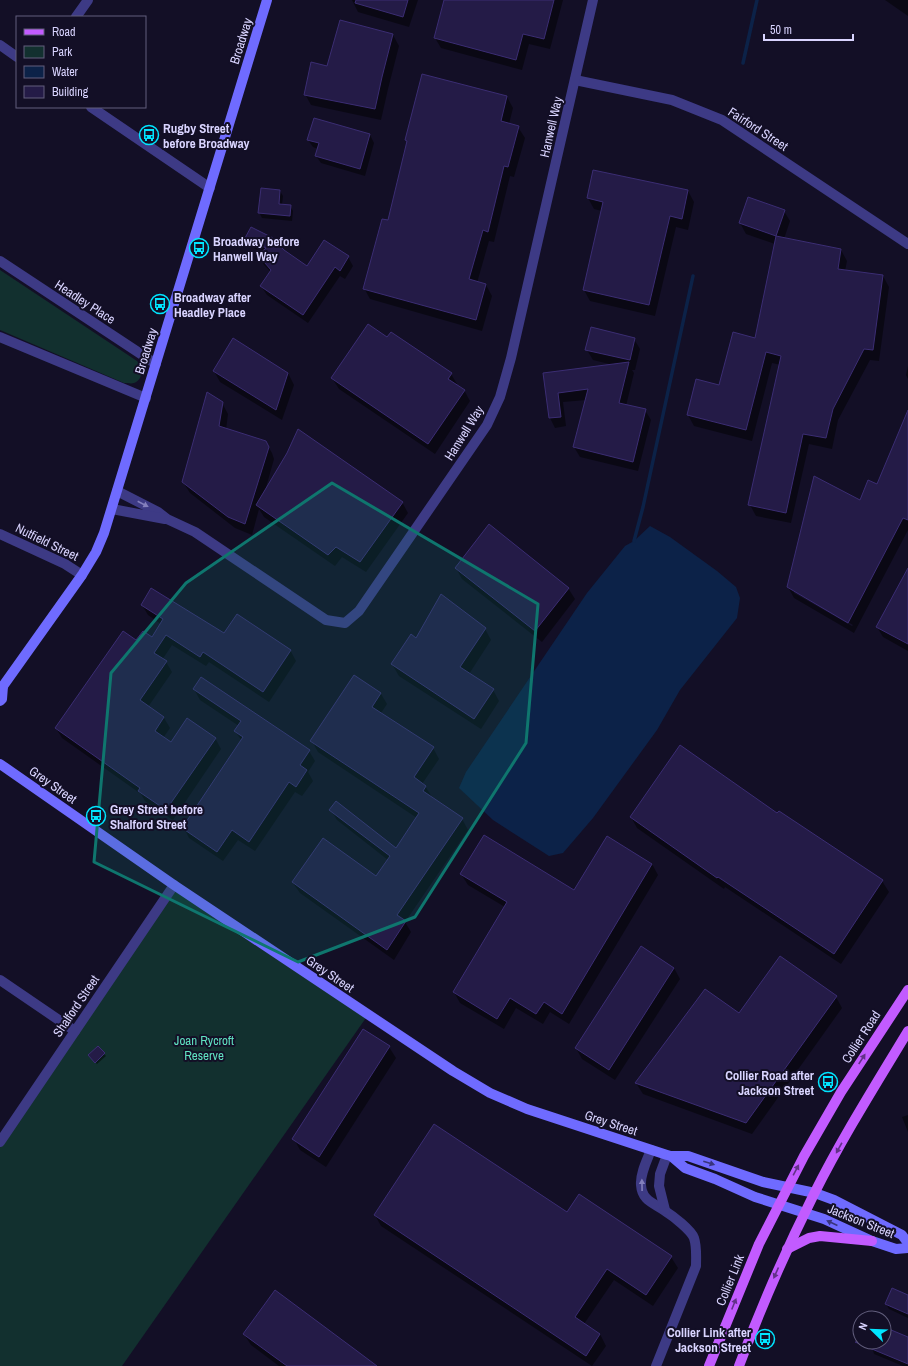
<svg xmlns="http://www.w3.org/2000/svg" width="908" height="1366" font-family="'Archivo Narrow',sans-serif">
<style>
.green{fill:#12302f}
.water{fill:#0c2248}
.shadow{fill:#0007;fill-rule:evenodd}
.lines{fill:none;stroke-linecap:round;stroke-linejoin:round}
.stream{stroke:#0c2248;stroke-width:3.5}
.building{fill:#241b47;stroke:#3b2d73}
.street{stroke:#3d3a85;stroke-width:10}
.secondary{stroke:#6f6bff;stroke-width:10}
.primary{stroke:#c25bff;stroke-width:10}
.oneway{fill:#837fbc}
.oneway2{fill:#623188}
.oneway3{fill:#38347d}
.marked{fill:#0f766e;fill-opacity:0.2;stroke:#0f766e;stroke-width:3;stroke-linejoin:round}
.labels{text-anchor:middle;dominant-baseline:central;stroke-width:4;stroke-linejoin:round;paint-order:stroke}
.street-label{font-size:13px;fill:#d9d4ff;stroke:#130f26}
.poi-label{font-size:13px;font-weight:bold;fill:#d9d4ff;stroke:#130f26;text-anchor:start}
.park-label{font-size:13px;fill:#5fe0c0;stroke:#130f26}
</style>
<rect width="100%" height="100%" fill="#130f26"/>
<g class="green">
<path d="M 0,270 L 137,361 C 143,367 144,379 134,383 C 131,384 128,383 124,383 L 0,330 Z"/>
<path d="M 174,885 L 368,1015 L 122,1366 L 0,1366 L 0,1142 Z"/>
</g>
<path class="water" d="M 650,526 L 670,537 L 717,571 L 736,587 L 740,598 L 737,618 L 680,690 L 657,730 L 593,818 L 563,853 L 549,856 L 493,820 L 459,788 L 466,772 L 587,593 L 625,546 L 634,541 Z"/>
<g class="shadow">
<path d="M 352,0 L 418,0 L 409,27 L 358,12 Z"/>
<path d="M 445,0 L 563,0 L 550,49 L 529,44 L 522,70 L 441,48 L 435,38 Z"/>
<path d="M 885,0 L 908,0 L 908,16 Z"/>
<path d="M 340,21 L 393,35 L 399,46 L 388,89 L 381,120 L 311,105 L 305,94 L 328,67 Z"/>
<path d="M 507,97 L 513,108 L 509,124 L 518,127 L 525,138 L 514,177 L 510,176 L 494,242 L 489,241 L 477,283 L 486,285 L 492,296 L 482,331 L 370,299 L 364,288 L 388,222 L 407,142 L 406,140 Z"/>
<path d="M 370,135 L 374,143 L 365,176 L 321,163 L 316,156 L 318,149 L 313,147 L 308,140 Z"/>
<path d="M 280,191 L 283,196 L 282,205 L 290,206 L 293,211 L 292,221 L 262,218 L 259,212 Z"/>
<path d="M 688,191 L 694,202 L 688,230 L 676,227 L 655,316 L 590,301 L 584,290 L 602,211 L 594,209 L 588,198 Z"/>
<path d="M 784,211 L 790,221 L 784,239 L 841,250 L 847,261 L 845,271 L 883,276 L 889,287 L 879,361 L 870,360 L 838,420 L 832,449 L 809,444 L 791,523 L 756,516 L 750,505 L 781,365 L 772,363 L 752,441 L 694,426 L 688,415 L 720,386 L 756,339 L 775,244 L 746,234 L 740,223 Z"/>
<path d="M 246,238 L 284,251 L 308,267 L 348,257 L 353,266 L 345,279 L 340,276 L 308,323 L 267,295 L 261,286 L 271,272 L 264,265 L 259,256 L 263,253 L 252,247 Z"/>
<path d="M 387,339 L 451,374 L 457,384 L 456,385 L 464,390 L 470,401 L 435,454 L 339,389 L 332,378 Z"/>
<path d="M 634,339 L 640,349 L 635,370 L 632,370 L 634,373 L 626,406 L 645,410 L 651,420 L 638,471 L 580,457 L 574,447 L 586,400 L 563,402 L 566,426 L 555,428 L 550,418 L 544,374 L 613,365 L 593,360 L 587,350 Z"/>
<path d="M 908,366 L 908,379 L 906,375 Z"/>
<path d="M 214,371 L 288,373 L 294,385 L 282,420 L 220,382 Z"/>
<path d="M 222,403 L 228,414 L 226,430 L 265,441 L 272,453 L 274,459 L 265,491 L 402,502 L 408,513 L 366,572 L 342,557 L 335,566 L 264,517 L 259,509 L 252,535 L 235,528 L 190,493 L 183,482 Z"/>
<path d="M 908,413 L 908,530 L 854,633 L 794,598 L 788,587 L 860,501 L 877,485 ZM 794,591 L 853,625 L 852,626 L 794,593 Z"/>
<path d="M 456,568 L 568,588 L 575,599 L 542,642 L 462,579 Z"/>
<path d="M 908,571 L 908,651 L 883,637 L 877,627 Z"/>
<path d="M 142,605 L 224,634 L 290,650 L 296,661 L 269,702 L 209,662 L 206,666 L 172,645 L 162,660 L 166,662 L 172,672 L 148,707 L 164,718 L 170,728 L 163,738 L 171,743 L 215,738 L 221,749 L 173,820 L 145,801 L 141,794 L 62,738 L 56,728 L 136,641 L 152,638 L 161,624 L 148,615 Z"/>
<path d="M 485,629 L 491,640 L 469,674 L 493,690 L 499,701 L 481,729 L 399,676 L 392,664 L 416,639 Z"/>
<path d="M 355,677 L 381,694 L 387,704 L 381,713 L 433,748 L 439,759 L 422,784 L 425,786 L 432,797 L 462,819 L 468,830 L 405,922 L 411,932 L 394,960 L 300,893 L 293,883 L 377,877 L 388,860 L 337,820 L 331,810 L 396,849 L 417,818 L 318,752 L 312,741 Z"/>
<path d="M 194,689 L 309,751 L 315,761 L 308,772 L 313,781 L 302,796 L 295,792 L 255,851 L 238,840 L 223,861 L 189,838 L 184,828 L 242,741 L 235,731 L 239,726 L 200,700 Z"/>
<path d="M 779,812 L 882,881 L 889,892 L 841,964 L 725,887 L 724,889 L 637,828 L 631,817 L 778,815 Z"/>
<path d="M 652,864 L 658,875 L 569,1024 L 550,1012 L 543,1024 L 516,1008 L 504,1029 L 460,1003 L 454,992 L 505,907 L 468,885 L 461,874 L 575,891 Z"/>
<path d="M 674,968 L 680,979 L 615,1080 L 582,1059 L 576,1048 Z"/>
<path d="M 836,997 L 842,1008 L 752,1134 L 643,1094 L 636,1083 L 739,1015 Z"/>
<path d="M 363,1030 L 389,1047 L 396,1058 L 326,1167 L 300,1150 L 294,1139 Z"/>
<path d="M 104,1054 L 106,1056 L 97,1064 L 91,1058 Z"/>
<path d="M 908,1115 L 908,1132 L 902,1117 Z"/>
<path d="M 567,1214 L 671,1257 L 678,1268 L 653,1306 L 614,1280 L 584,1324 L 600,1334 L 606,1346 L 592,1366 L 381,1226 L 375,1215 Z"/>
<path d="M 908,1296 L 908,1318 L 889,1309 L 886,1304 Z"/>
<path d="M 860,1322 L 860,1342 L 884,1342 L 884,1328 L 908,1338 L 908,1366 L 903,1366 L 874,1354 L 872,1347 L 857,1341 L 854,1336 Z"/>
<path d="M 244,1334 L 375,1366 L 279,1366 L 251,1345 Z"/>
</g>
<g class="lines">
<g class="stream">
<path d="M 743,63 L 757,0"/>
<path d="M 634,541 L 643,507 L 693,276"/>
</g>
</g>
<g class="building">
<path d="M 356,0 L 408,0 L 403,17 L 355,3 Z"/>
<path d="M 444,0 L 554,0 L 544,39 L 523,34 L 516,60 L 434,38 Z"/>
<path d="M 340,20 L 393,34 L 382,77 L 375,109 L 304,95 L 311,62 L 327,66 Z"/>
<path d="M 422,74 L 507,96 L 501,121 L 519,126 L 508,167 L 504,166 L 488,232 L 483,230 L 469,279 L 486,284 L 476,320 L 363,289 L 382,219 L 388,220 L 407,141 L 405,140 Z"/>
<path d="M 314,118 L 370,134 L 360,169 L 315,156 L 319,143 L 307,140 Z"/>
<path d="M 593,170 L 688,190 L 682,219 L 670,216 L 649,305 L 583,290 L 603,202 L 587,198 Z"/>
<path d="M 261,188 L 280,190 L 279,204 L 291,205 L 290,216 L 258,213 Z"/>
<path d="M 748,197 L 785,210 L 776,236 L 739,223 Z"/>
<path d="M 251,227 L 273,238 L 284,250 L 307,266 L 324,240 L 349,256 L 340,271 L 335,267 L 303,315 L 260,286 L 271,270 L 258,255 L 266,248 L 245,238 Z"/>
<path d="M 776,236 L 841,249 L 838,269 L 883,275 L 873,350 L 864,349 L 833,409 L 826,438 L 803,434 L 786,513 L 748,505 L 781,356 L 766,352 L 746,430 L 687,415 L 696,379 L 719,385 L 733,332 L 755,338 Z"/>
<path d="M 368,324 L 387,337 L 391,332 L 452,373 L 448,379 L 465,390 L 428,444 L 331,378 Z"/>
<path d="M 591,327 L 635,338 L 630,360 L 585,350 Z"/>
<path d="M 233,338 L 288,373 L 276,410 L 213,371 Z"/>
<path d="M 629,362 L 619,403 L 646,409 L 633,462 L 573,447 L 588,389 L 558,393 L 561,417 L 549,418 L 543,373 Z"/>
<path d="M 207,392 L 223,402 L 219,426 L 266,441 L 269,447 L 245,524 L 228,517 L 182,482 Z"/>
<path d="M 908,410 L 908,520 L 903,518 L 848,623 L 787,587 L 814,476 L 860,500 L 868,480 L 877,484 Z"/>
<path d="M 298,429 L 403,502 L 360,562 L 336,547 L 328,555 L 256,505 L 287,453 Z"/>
<path d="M 489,524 L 569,588 L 535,631 L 455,568 Z"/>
<path d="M 908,568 L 908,644 L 876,627 Z"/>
<path d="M 151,588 L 224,633 L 237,614 L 291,650 L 263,692 L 203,652 L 200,657 L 166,635 L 154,653 L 167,661 L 140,700 L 164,717 L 155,731 L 171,742 L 187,718 L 216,738 L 166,810 L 138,791 L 140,788 L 55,728 L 123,631 L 136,640 L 143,631 L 152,637 L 163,619 L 141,605 Z"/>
<path d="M 441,594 L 486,628 L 460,667 L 494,689 L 474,719 L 391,664 L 411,634 L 416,638 Z"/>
<path d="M 354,675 L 381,693 L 372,707 L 434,747 L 414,777 L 426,786 L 423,791 L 463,818 L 397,915 L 406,921 L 387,950 L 292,882 L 323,838 L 376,876 L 390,856 L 329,810 L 336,801 L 396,848 L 419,813 L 310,741 Z"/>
<path d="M 201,677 L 310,750 L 300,765 L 307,770 L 296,787 L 289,782 L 249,842 L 232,830 L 217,852 L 182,828 L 243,737 L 234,731 L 241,721 L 193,689 Z"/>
<path d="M 680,745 L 777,813 L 779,811 L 883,880 L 834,954 L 718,877 L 717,878 L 630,817 Z"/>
<path d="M 484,835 L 574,890 L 607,836 L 652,864 L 562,1014 L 544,1002 L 536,1014 L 510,998 L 497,1019 L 453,992 L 507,902 L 460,874 Z"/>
<path d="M 641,946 L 674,968 L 609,1070 L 575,1048 Z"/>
<path d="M 780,956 L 837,996 L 746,1123 L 635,1083 L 705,989 L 739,1013 Z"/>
<path d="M 363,1029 L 390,1046 L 319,1157 L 292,1139 Z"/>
<path d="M 98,1046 L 105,1053 L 95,1063 L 88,1055 Z"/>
<path d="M 434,1124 L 567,1212 L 579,1194 L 672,1256 L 646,1295 L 607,1269 L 575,1317 L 600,1334 L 586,1356 L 374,1215 Z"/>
<path d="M 892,1288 L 908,1295 L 908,1314 L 885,1304 Z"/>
<path d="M 275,1290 L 357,1351 L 377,1366 L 287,1366 L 243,1334 Z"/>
<path d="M 884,1327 L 908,1337 L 908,1364 L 855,1342 L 884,1342 Z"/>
</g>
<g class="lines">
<g class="street">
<path d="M 76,17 L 88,0"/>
<path d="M 0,45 L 17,57"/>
<path d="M 575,80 L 672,100 L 722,120 L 908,244"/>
<path d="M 91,107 L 210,188"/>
<path d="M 0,261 L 156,364"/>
<path d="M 0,337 L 146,398"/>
<path d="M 117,491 L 158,512 L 167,519 L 195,532 L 326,620 L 345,623 L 359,611 L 487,425 L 500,397 L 511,358 L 593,0"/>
<path d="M 112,509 L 165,519"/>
<path d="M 0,534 L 65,564 L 82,575"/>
<path d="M 0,980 L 75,1031"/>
<path d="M 0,1142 L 174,885"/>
<path d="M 651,1150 C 647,1160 640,1174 641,1185 C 642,1201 654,1203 665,1211 C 673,1216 691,1230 694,1238 C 697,1247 696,1257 696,1266 L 656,1366"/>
<path d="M 665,1210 L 659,1186 L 660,1174 L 667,1155"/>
</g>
<g class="secondary">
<path d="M 0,688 L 3,686 L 82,575 L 96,552 L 104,533 L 267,0"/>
<path d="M 0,701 L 2,699 L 3,686"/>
<path d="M 0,764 L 174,885 L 453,1071 L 490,1093 L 527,1109 L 667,1155 L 671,1156 L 685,1168 L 715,1179 L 755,1197 L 824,1219 L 872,1241 L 896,1249 L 908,1248"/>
<path d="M 671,1156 L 688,1156 L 763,1182 L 815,1193 L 834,1200 L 902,1235 L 908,1243"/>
</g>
<g class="primary">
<path d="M 787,1249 L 809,1238 L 820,1236 L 872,1241"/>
<path d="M 709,1366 L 759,1244 L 804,1156 L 841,1092 L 908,990"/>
<path d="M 739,1366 C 761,1307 786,1250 814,1194 C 842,1138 876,1084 908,1031"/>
</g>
</g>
<defs><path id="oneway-solid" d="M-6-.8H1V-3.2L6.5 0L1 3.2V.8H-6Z"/></defs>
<g class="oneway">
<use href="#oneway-solid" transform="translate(143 504) rotate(27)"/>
<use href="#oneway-solid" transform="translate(642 1185) rotate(-91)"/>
</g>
<g class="oneway2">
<use href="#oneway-solid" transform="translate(862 1059) rotate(-57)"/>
<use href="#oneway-solid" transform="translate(839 1148) rotate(119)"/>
<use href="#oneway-solid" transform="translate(796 1170) rotate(-62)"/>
<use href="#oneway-solid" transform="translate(776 1273) rotate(114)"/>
<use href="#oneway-solid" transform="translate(734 1304) rotate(-68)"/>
</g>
<g class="oneway3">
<use href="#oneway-solid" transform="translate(709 1163) rotate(18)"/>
<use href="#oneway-solid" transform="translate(832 1223) rotate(-155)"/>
</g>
<path class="marked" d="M 332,483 L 538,604 L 526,743 L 415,917 L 298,962 L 94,862 L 111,673 L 186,583 Z"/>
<defs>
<g id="bus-ring" transform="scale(1)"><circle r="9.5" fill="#130f26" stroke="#00e5ff" stroke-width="1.5"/><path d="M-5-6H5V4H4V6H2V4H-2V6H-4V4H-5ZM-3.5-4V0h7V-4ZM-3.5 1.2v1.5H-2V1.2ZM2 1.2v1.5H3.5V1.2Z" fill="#00e5ff"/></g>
</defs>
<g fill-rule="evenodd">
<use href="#bus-ring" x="149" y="135"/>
<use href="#bus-ring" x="199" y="248"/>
<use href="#bus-ring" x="160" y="304"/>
<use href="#bus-ring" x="96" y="816"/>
<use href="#bus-ring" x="828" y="1082"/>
<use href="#bus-ring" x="765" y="1339"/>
</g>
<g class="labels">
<g class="street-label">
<text transform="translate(241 41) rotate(-73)">Broadway</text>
<text transform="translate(551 127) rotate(-77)">Hanwell Way</text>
<text transform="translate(758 129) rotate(33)">Fairford Street</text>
<text transform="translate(85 302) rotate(33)">Headley Place</text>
<text transform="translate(146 351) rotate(-73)">Broadway</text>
<text transform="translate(464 433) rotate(-58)">Hanwell Way</text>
<text transform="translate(47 542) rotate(26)">Nutfield Street</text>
<text transform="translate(53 785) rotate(35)">Grey Street</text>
<text transform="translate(330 974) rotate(34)">Grey Street</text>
<text transform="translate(76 1006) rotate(-56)">Shalford Street</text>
<text transform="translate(861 1037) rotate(-57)">Collier Road</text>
<text transform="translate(611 1123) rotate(18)">Grey Street</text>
<text transform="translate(861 1221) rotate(22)">Jackson Street</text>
<text transform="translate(730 1280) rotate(-68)">Collier Link</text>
</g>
<g class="poi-label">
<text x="163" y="128">Rugby Street<tspan x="163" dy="15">before Broadway</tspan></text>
<text x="213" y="241">Broadway before<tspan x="213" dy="15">Hanwell Way</tspan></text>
<text x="174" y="297">Broadway after<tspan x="174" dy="15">Headley Place</tspan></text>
<text x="110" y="809">Grey Street before<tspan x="110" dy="15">Shalford Street</tspan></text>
<text x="814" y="1075" text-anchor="end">Collier Road after<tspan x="814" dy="15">Jackson Street</tspan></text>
<text x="751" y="1332" text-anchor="end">Collier Link after<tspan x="751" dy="15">Jackson Street</tspan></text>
</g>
<g class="park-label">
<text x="204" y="1040">Joan Rycroft<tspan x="204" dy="15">Reserve</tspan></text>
</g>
</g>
<rect x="16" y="16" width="130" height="92" fill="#130f26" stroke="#625e7d"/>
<rect x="24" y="29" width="20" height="6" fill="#c25bff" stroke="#625e7d"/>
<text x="52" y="36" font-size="12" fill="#d9d4ff">Road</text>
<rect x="24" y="46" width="20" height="12" fill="#12302f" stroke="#625e7d"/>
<text x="52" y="56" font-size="12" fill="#d9d4ff">Park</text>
<rect x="24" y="66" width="20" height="12" fill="#0c2248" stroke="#625e7d"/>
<text x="52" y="76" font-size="12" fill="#d9d4ff">Water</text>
<rect x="24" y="86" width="20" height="12" fill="#241b47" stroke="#625e7d"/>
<text x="52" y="96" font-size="12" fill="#d9d4ff">Building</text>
<g transform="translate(872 1330) rotate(293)"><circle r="19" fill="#130f26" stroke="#625e7d"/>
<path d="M0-3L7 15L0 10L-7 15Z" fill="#00e5ff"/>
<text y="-6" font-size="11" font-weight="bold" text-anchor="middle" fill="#d9d4ff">N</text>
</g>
<path d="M764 34v6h89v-6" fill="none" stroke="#d9d4ff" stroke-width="2"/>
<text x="770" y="34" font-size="12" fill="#d9d4ff" stroke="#130f26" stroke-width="3" paint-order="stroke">50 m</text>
</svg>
